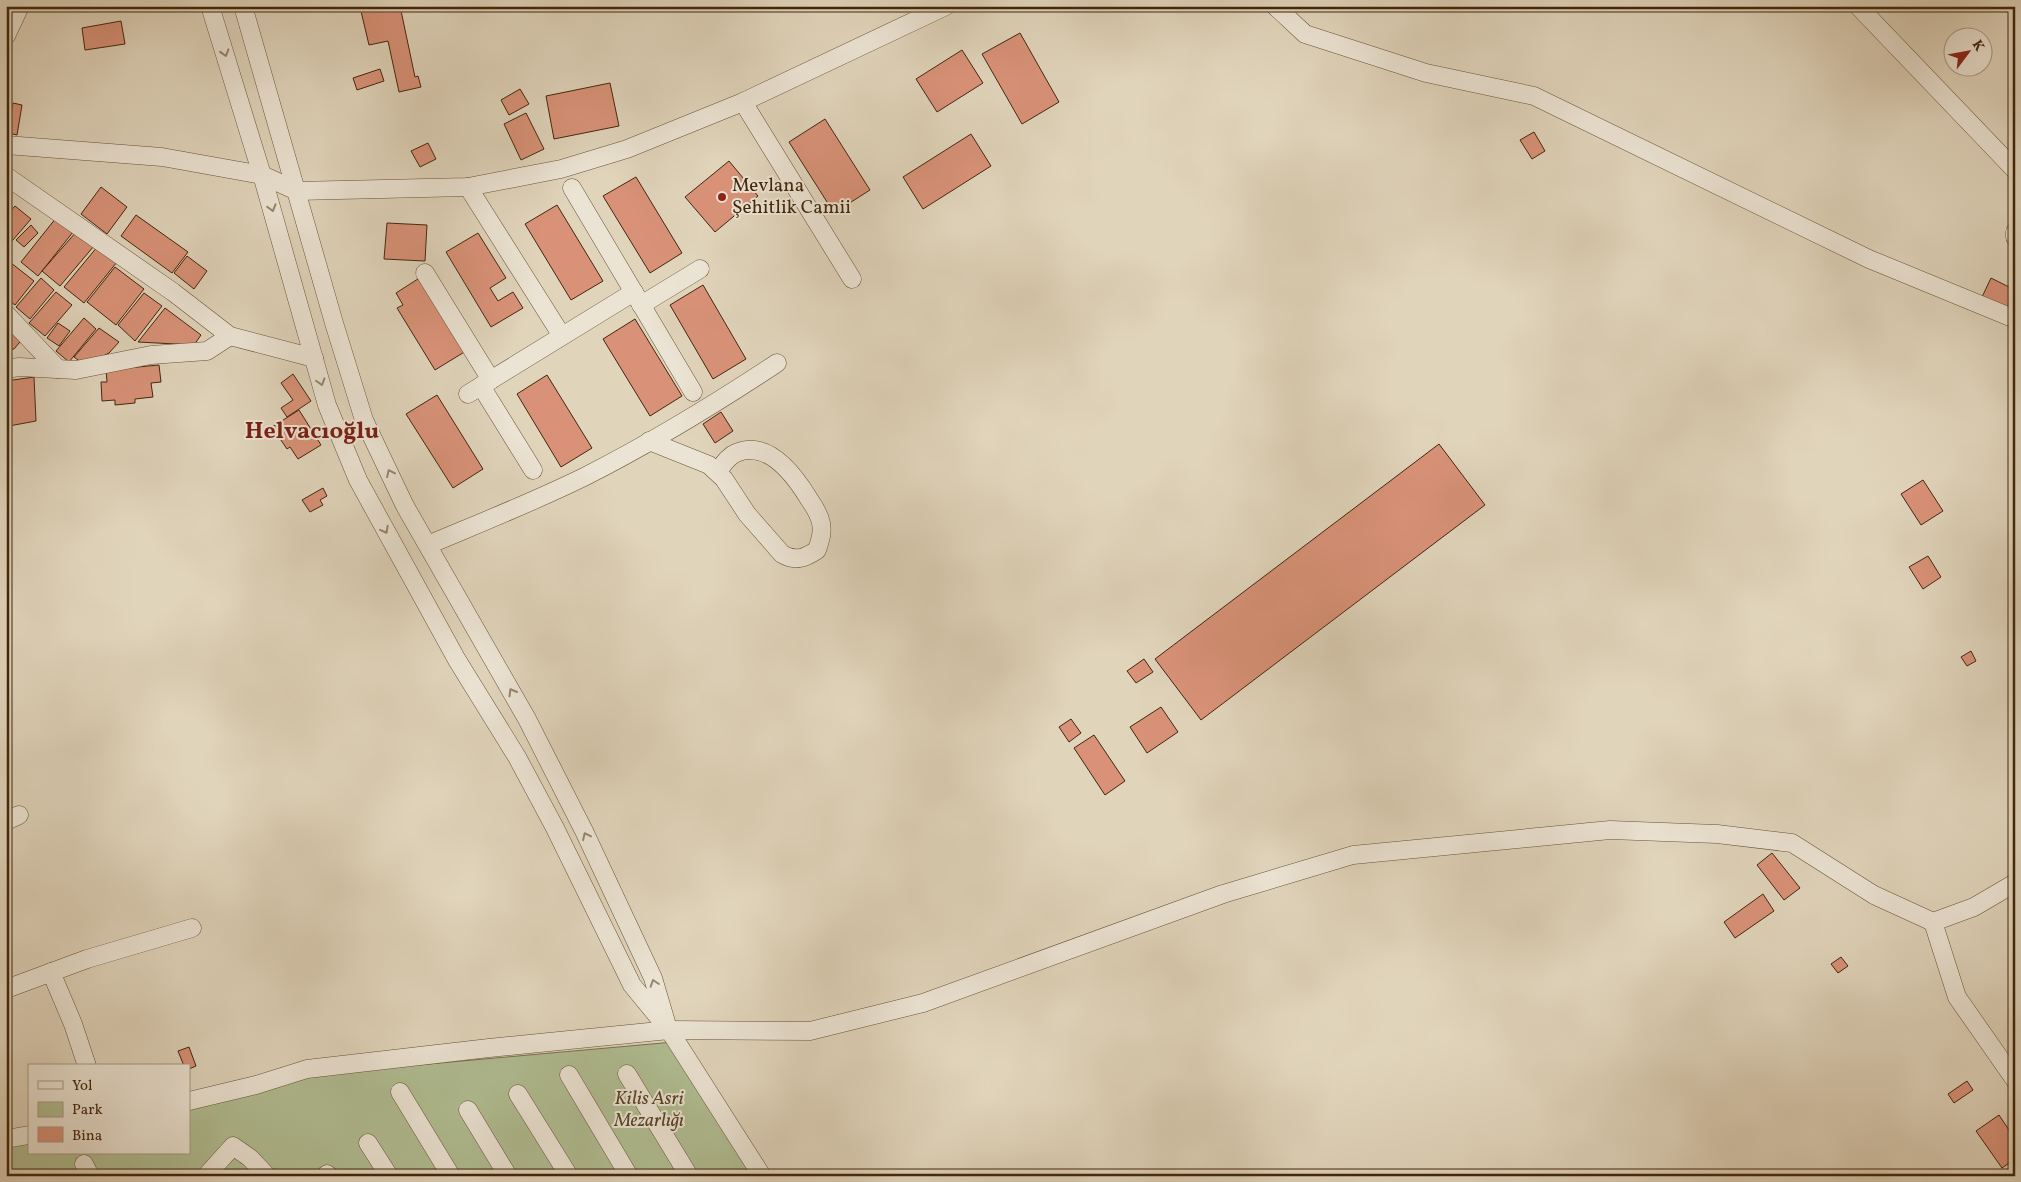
<svg xmlns="http://www.w3.org/2000/svg" width="2021" height="1182" font-family="Vollkorn,serif">
<style>
.green{fill:#b0bd92;stroke:#79724e}
.building{fill:#d99278;stroke:#42260b}
.lines{fill:none;stroke-linecap:round;stroke-linejoin:round}
.minor-casing{stroke:#6a5237;stroke-width:19}
.minor{stroke:#ebe3d3;stroke-width:18}
.oneway{stroke:#96846f}
.poi-dot{fill:#8f2418;stroke:#ebe3d3;stroke-width:2}
.labels{text-anchor:middle;dominant-baseline:central;stroke-width:4;stroke-linejoin:round;paint-order:stroke}
.poi-label{font-size:19px;fill:#42260b;stroke:#ebe3d3;text-anchor:start}
.park-label{font-size:19px;font-style:italic;fill:#584426;stroke:#ebe3d3}
.district-label{font-size:24px;font-weight:bold;fill:#7a1f14;stroke:#ebe3d3}
</style>
<rect width="100%" height="100%" fill="#e0d4bb"/>
<filter id="stains"><feTurbulence type="fractalNoise" baseFrequency=".004" numOctaves="4"/><feColorMatrix values="0 0 0 0 .2 0 0 0 0 .09 0 0 0 0 .02 0 0 0 .5 -.17"/></filter>
<radialGradient id="worn" r=".72"><stop offset=".6" stop-color="#630" stop-opacity="0"/><stop offset="1" stop-color="#630" stop-opacity=".3"/></radialGradient>
<path class="green" d="M 685,1041 L 770,1176 L 6,1176 L 6,1146 L 29,1140 L 29,1153 L 189,1153 L 189,1099 L 317,1074 Z"/>
<g class="building">
<path d="M 364,6 L 400,6 L 415,77 L 418,76 L 421,87 L 399,92 L 388,41 L 369,45 L 360,7 Z"/>
<path d="M 121,21 L 125,44 L 85,50 L 82,28 Z"/>
<path d="M 1020,33 L 1059,102 L 1022,124 L 982,54 Z"/>
<path d="M 962,50 L 983,83 L 937,112 L 916,79 Z"/>
<path d="M 380,69 L 384,81 L 357,90 L 353,78 Z"/>
<path d="M 610,83 L 619,126 L 554,139 L 546,96 Z"/>
<path d="M 520,89 L 529,104 L 509,115 L 501,100 Z"/>
<path d="M 13,103 L 22,105 L 17,135 L 8,133 Z"/>
<path d="M 526,113 L 544,149 L 521,160 L 504,124 Z"/>
<path d="M 825,119 L 870,190 L 834,213 L 789,142 Z"/>
<path d="M 1534,132 L 1545,151 L 1532,159 L 1520,140 Z"/>
<path d="M 971,134 L 991,166 L 923,209 L 903,177 Z"/>
<path d="M 428,143 L 436,159 L 420,167 L 411,151 Z"/>
<path d="M 729,161 L 758,196 L 715,232 L 685,197 Z"/>
<path d="M 636,177 L 682,253 L 650,273 L 603,196 Z"/>
<path d="M 101,187 L 127,207 L 107,234 L 81,214 Z"/>
<path d="M 557,205 L 603,281 L 571,300 L 525,224 Z"/>
<path d="M 15,206 L 31,219 L 6,248 L 6,216 Z"/>
<path d="M 136,215 L 188,252 L 172,273 L 121,236 Z"/>
<path d="M 56,218 L 73,232 L 38,276 L 21,262 Z"/>
<path d="M 387,223 L 427,225 L 425,261 L 384,259 Z"/>
<path d="M 31,225 L 38,233 L 24,247 L 16,240 Z"/>
<path d="M 77,231 L 94,246 L 60,286 L 42,271 Z"/>
<path d="M 478,233 L 506,278 L 490,288 L 498,301 L 513,292 L 523,308 L 491,327 L 446,252 Z"/>
<path d="M 98,246 L 117,262 L 84,303 L 64,287 Z"/>
<path d="M 187,256 L 207,271 L 194,289 L 174,273 Z"/>
<path d="M 6,259 L 34,281 L 15,305 L 6,298 Z"/>
<path d="M 115,267 L 144,289 L 116,325 L 87,302 Z"/>
<path d="M 421,277 L 466,351 L 435,370 L 397,308 L 403,305 L 396,293 Z"/>
<path d="M 41,278 L 54,290 L 30,319 L 16,307 Z"/>
<path d="M 1991,278 L 2015,290 L 2015,313 L 1982,297 Z"/>
<path d="M 703,285 L 746,359 L 713,379 L 670,305 Z"/>
<path d="M 56,292 L 72,305 L 45,336 L 29,323 Z"/>
<path d="M 144,293 L 162,306 L 135,341 L 118,325 Z"/>
<path d="M 165,308 L 201,335 L 194,345 L 138,342 Z"/>
<path d="M 84,318 L 96,329 L 69,362 L 56,351 Z"/>
<path d="M 635,319 L 682,396 L 650,416 L 603,339 Z"/>
<path d="M 58,323 L 70,331 L 59,346 L 47,338 Z"/>
<path d="M 6,324 L 24,337 L 14,349 L 6,350 Z"/>
<path d="M 99,328 L 119,342 L 109,353 L 85,365 L 74,357 Z"/>
<path d="M 159,365 L 161,382 L 151,383 L 153,397 L 135,399 L 135,403 L 115,405 L 115,400 L 102,401 L 101,382 L 107,382 L 106,370 Z"/>
<path d="M 293,374 L 311,401 L 287,417 L 281,408 L 293,400 L 281,383 Z"/>
<path d="M 547,375 L 592,448 L 561,467 L 517,394 Z"/>
<path d="M 34,377 L 36,421 L 9,426 L 6,421 L 6,381 Z"/>
<path d="M 437,395 L 483,469 L 453,488 L 406,414 Z"/>
<path d="M 299,410 L 321,445 L 298,459 L 290,447 L 287,449 L 272,427 Z"/>
<path d="M 721,412 L 733,431 L 715,443 L 703,424 Z"/>
<path d="M 1439,444 L 1485,505 L 1201,720 L 1155,659 Z"/>
<path d="M 1923,480 L 1943,511 L 1921,525 L 1901,494 Z"/>
<path d="M 323,488 L 327,496 L 320,500 L 323,505 L 310,512 L 302,500 Z"/>
<path d="M 1928,556 L 1941,577 L 1923,589 L 1909,567 Z"/>
<path d="M 1971,651 L 1976,661 L 1967,666 L 1961,657 Z"/>
<path d="M 1144,659 L 1153,672 L 1136,683 L 1127,671 Z"/>
<path d="M 1161,707 L 1178,732 L 1147,753 L 1130,727 Z"/>
<path d="M 1071,719 L 1081,733 L 1069,742 L 1059,727 Z"/>
<path d="M 1094,735 L 1125,781 L 1105,795 L 1074,748 Z"/>
<path d="M 1772,853 L 1800,888 L 1784,900 L 1757,865 Z"/>
<path d="M 1763,894 L 1774,911 L 1735,938 L 1724,922 Z"/>
<path d="M 1841,957 L 1848,966 L 1838,973 L 1831,964 Z"/>
<path d="M 189,1047 L 196,1066 L 189,1069 L 189,1066 L 184,1066 L 178,1051 Z"/>
<path d="M 1967,1081 L 1973,1090 L 1954,1103 L 1948,1094 Z"/>
<path d="M 1999,1115 L 2013,1136 L 2015,1134 L 2015,1159 L 2002,1168 L 1976,1131 Z"/>
<path d="M 2015,1164 L 2015,1176 L 2011,1176 L 2007,1170 Z"/>
</g>
<g class="lines">
<g class="minor-casing">
<g id="minor">
<path d="M 210,6 L 262,175 L 327,405 L 358,480 L 457,660 L 517,757 L 555,828 L 632,985 L 669,1030 L 762,1176"/>
<path d="M 243,6 L 334,323 L 364,420 L 405,506 L 527,719 L 584,831 L 653,978 L 666,1022"/>
<path d="M 1275,6 L 1305,34 L 1426,73 L 1534,96 L 1869,259 L 2015,319"/>
<path d="M 1858,6 L 2015,170"/>
<path d="M 6,36 L 20,6"/>
<path d="M 743,102 L 852,279"/>
<path d="M 6,145 L 162,157 L 262,175 L 297,191 L 468,187 L 561,169 L 627,149 L 743,102 L 946,6"/>
<path d="M 6,176 L 173,292 L 230,336 L 314,358"/>
<path d="M 468,187 L 562,336"/>
<path d="M 572,188 L 693,392"/>
<path d="M 2015,232 L 2015,237"/>
<path d="M 425,273 L 491,380"/>
<path d="M 641,305 L 700,269"/>
<path d="M 6,314 L 58,369"/>
<path d="M 6,369 L 19,367 L 76,370 L 151,355 L 207,351 L 230,336"/>
<path d="M 481,386 L 533,470"/>
<path d="M 468,394 L 634,292"/>
<path d="M 649,441 L 709,465 L 724,479 L 747,514 L 782,554 C 796,562 805,558 817,550 C 820,541 823,533 821,523 C 819,514 814,506 809,499 C 795,476 768,439 736,453 C 728,456 723,465 717,472"/>
<path d="M 428,545 C 480,523 533,502 584,477 C 651,443 715,404 777,363"/>
<path d="M 6,821 L 19,815"/>
<path d="M 1933,922 L 1957,997 L 2015,1080"/>
<path d="M 51,972 L 73,1024 L 87,1066"/>
<path d="M 6,989 L 87,959 L 192,928"/>
<path d="M 627,1074 L 689,1176"/>
<path d="M 569,1075 L 629,1176"/>
<path d="M 400,1092 L 451,1176"/>
<path d="M 518,1094 L 569,1176"/>
<path d="M 189,1101 L 256,1085 L 307,1069 L 489,1048 L 669,1030 L 810,1031 L 923,1003 L 1223,894 L 1353,855 L 1610,830 L 1717,834 L 1792,843 L 1874,895 L 1933,922 L 1974,907 L 2015,883"/>
<path d="M 468,1110 L 508,1176"/>
<path d="M 6,1139 L 29,1135"/>
<path d="M 368,1143 L 389,1176"/>
<path d="M 84,1164 L 90,1176"/>
<path d="M 327,1174 L 329,1176"/>
<path d="M 206,1176 L 233,1146 L 250,1158 L 267,1176"/>
</g>
</g>
<use href="#minor" class="minor"/>
</g>
<defs><path id="oneway-chevron" d="M-2-3.5L2.5 0L-2 3.5" fill="none" stroke-width="1.6" stroke-linecap="round" stroke-linejoin="round" transform="scale(1.25)"/></defs>
<g class="oneway">
<use href="#oneway-chevron" transform="translate(225 53) rotate(73)"/>
<use href="#oneway-chevron" transform="translate(272 208) rotate(74)"/>
<use href="#oneway-chevron" transform="translate(321 382) rotate(74)"/>
<use href="#oneway-chevron" transform="translate(390 473) rotate(-115)"/>
<use href="#oneway-chevron" transform="translate(385 530) rotate(62)"/>
<use href="#oneway-chevron" transform="translate(512 692) rotate(-120)"/>
<use href="#oneway-chevron" transform="translate(586 836) rotate(-115)"/>
<use href="#oneway-chevron" transform="translate(654 983) rotate(-108)"/>
</g>
<circle class="poi-dot" cx="722" cy="197" r="5"/>
<g class="labels">
<g class="poi-label">
<text x="732" y="186">Mevlana<tspan x="732" dy="22">Şehitlik Camii</tspan></text>
</g>
<g class="park-label">
<text x="649" y="1099">Kilis Asri<tspan x="649" dy="22">Mezarlığı</tspan></text>
</g>
<g class="district-label">
<text x="312" y="432">Helvacıoğlu</text>
</g>
</g>
<rect width="2021" height="1182" fill="none" stroke="#e0d4bb" stroke-width="25"/>
<rect x="8" y="8" width="2006" height="1167" fill="none" stroke="#42260b" stroke-width="2.5"/>
<rect x="12" y="12" width="1996" height="1157" fill="none" stroke="#42260b"/>
<rect x="28" y="1064" width="162" height="90" fill="#ebe3d3" stroke="#a79783"/>
<rect x="38" y="1081" width="25" height="8" fill="#ebe3d3" stroke="#a79783"/>
<text x="72" y="1090" font-size="15" fill="#42260b">Yol</text>
<rect x="38" y="1102" width="25" height="15" fill="#b0bd92" stroke="#a79783"/>
<text x="72" y="1114" font-size="15" fill="#42260b">Park</text>
<rect x="38" y="1127" width="25" height="15" fill="#d99278" stroke="#a79783"/>
<text x="72" y="1140" font-size="15" fill="#42260b">Bina</text>
<g transform="translate(1968 52) rotate(58)"><circle r="24" fill="#ebe3d3" stroke="#a79783"/>
<path d="M0-4L9 19L0 12L-9 19Z" fill="#8f2418"/>
<text y="-8" font-size="14" font-weight="bold" text-anchor="middle" fill="#42260b">K</text>
</g>
<rect width="100%" height="100%" filter="url(#stains)"/>
<rect width="100%" height="100%" fill="url(#worn)"/>
</svg>
